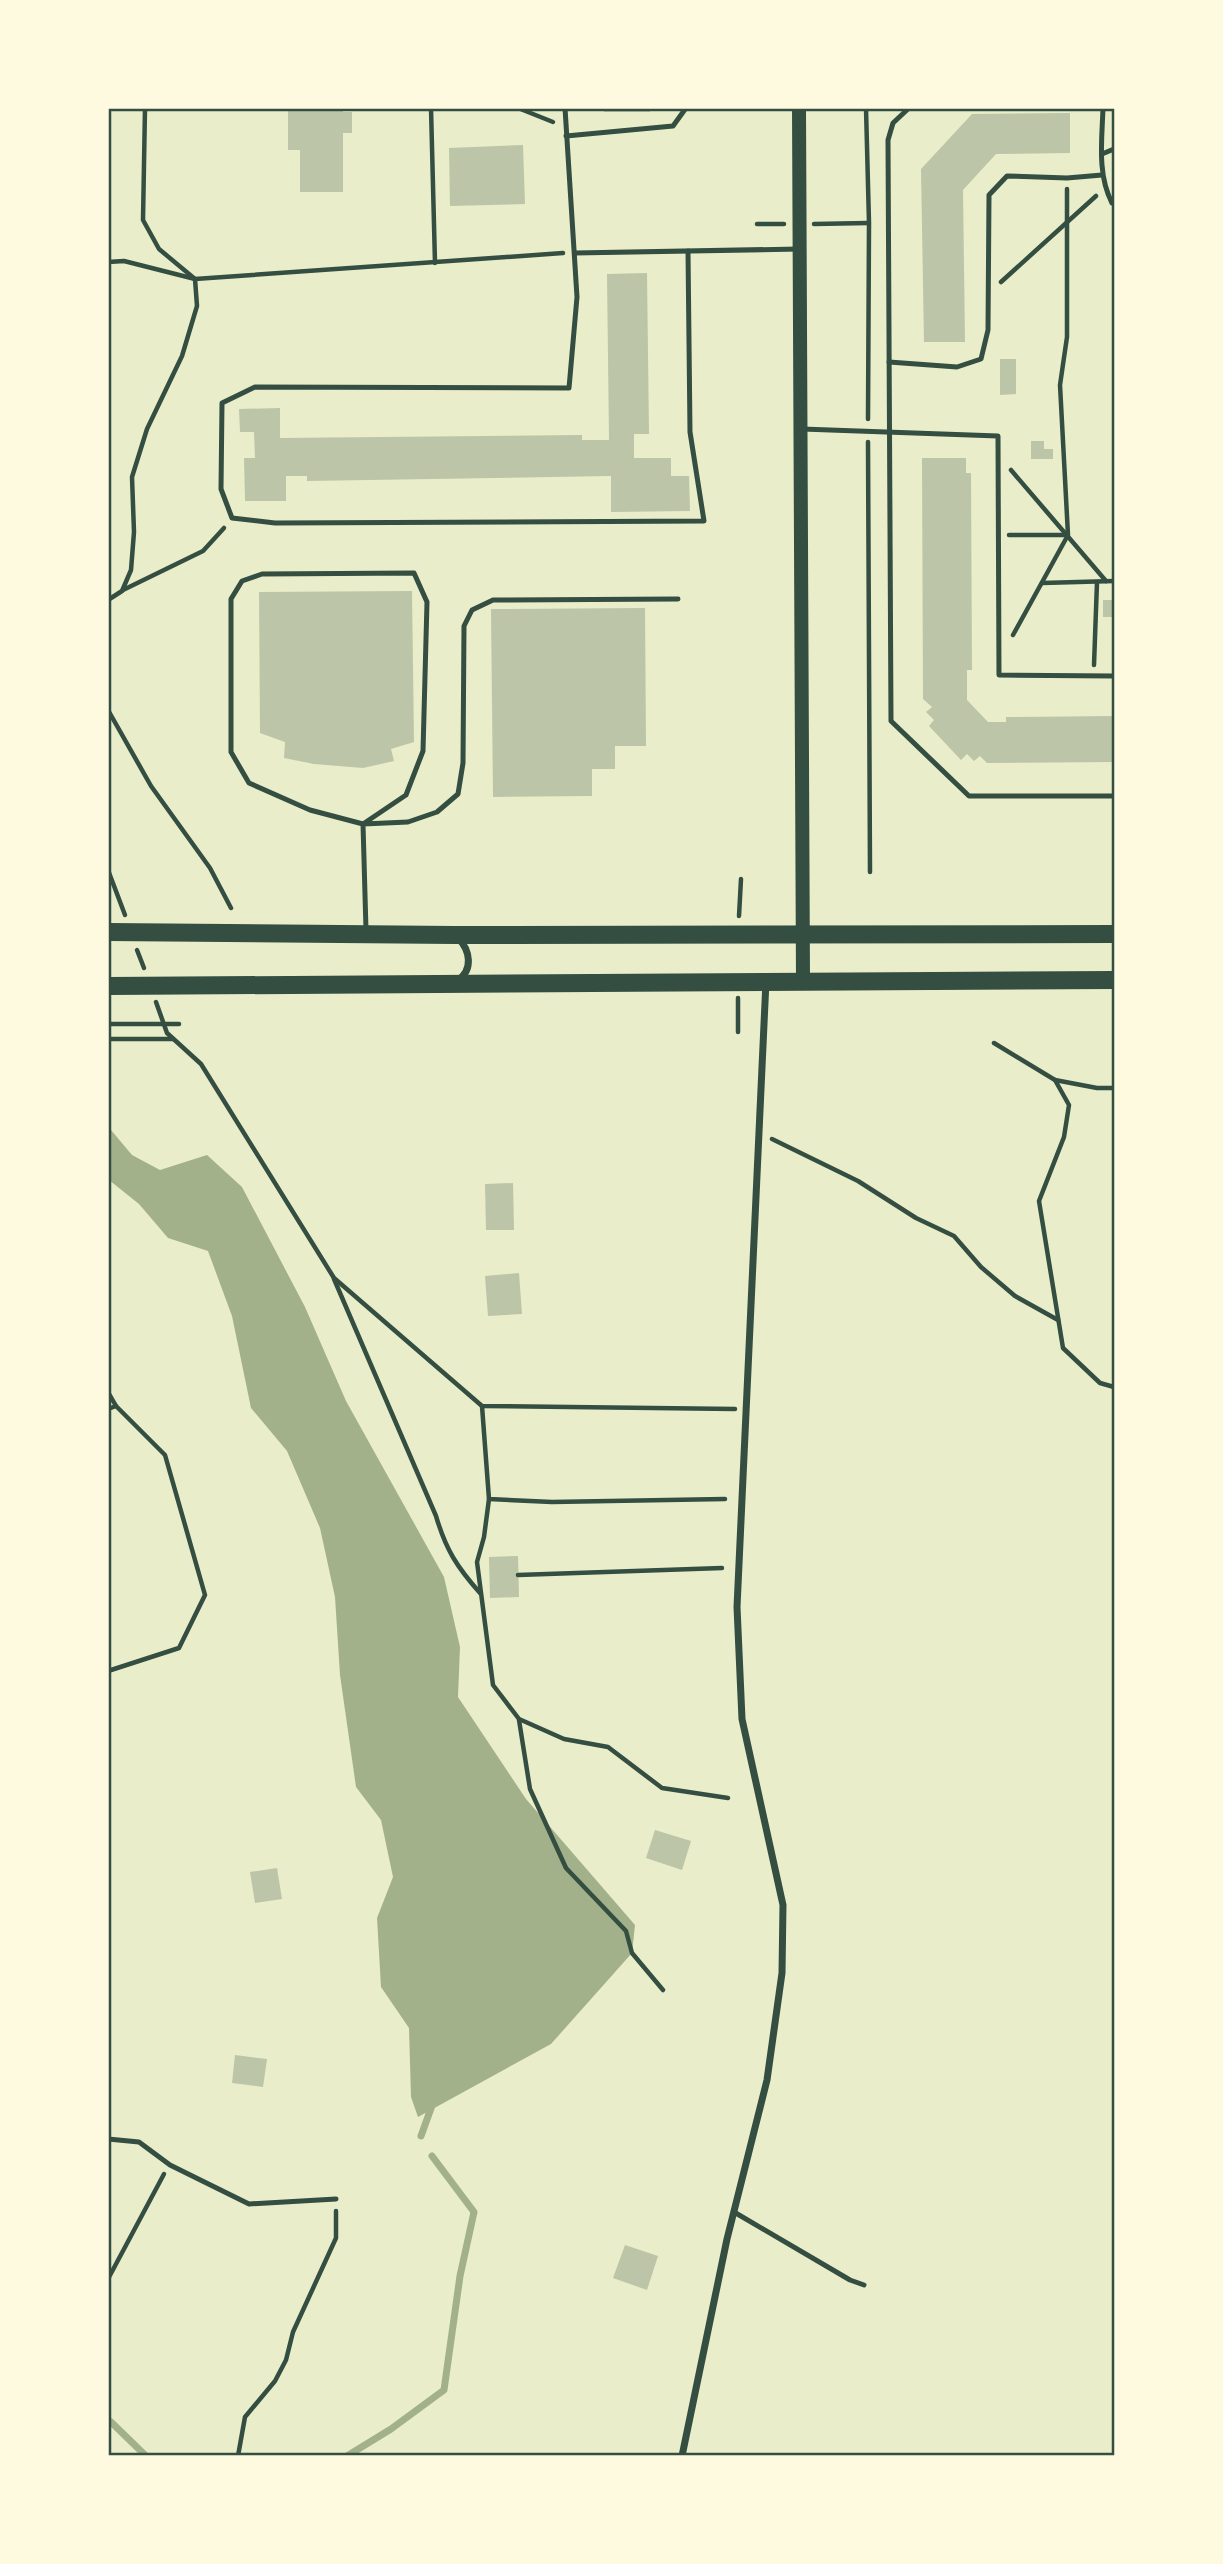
<svg xmlns="http://www.w3.org/2000/svg" width="1223" height="2564" font-family="Roboto,sans-serif">
<style>
.water{fill:#a3b18a}
.lines{fill:none;stroke-linecap:round;stroke-linejoin:round}
.stream{stroke:#a3b18a;stroke-width:7}
.building{fill:#bcc5a7}
.path{stroke:#344e41;stroke-width:4.5}
.service{stroke:#344e41;stroke-width:5}
.minor{stroke:#344e41;stroke-width:7}
.secondary{stroke:#344e41;stroke-width:14}
.primary{stroke:#344e41;stroke-width:18}
.neatline{fill:none;stroke:#344e41;stroke-width:2.5}
</style>
<rect width="100%" height="100%" fill="#e9edc9"/>
<path class="water" d="M 108,1130 L 111,1130 L 132,1155 L 160,1170 L 207,1155 L 242,1187 L 305,1307 L 346,1401 L 444,1577 L 460,1647 L 458,1697 L 526,1799 L 635,1925 L 632,1953 L 551,2044 L 418,2117 L 411,2097 L 409,2028 L 381,1987 L 377,1918 L 393,1877 L 381,1820 L 356,1787 L 340,1675 L 335,1597 L 320,1528 L 287,1451 L 251,1408 L 232,1316 L 208,1251 L 168,1238 L 139,1204 L 109,1180 Z"/>
<g class="lines">
<g class="stream">
<path d="M 421,2136 L 434,2100"/>
<path d="M 111,2422 L 146,2456"/>
<path d="M 347,2456 L 391,2429 L 444,2390 L 460,2276 L 474,2212 L 432,2156"/>
</g>
</g>
<g class="building">
<path d="M 288,108 L 343,108 L 343,112 L 352,112 L 352,133 L 343,133 L 343,192 L 300,192 L 300,150 L 288,150 Z"/>
<rect x="604" y="108" width="46" height="4"/>
<path d="M 1070,113 L 1070,153 L 996,154 L 963,190 L 965,342 L 924,342 L 921,169 L 972,114 Z"/>
<path d="M 523,145 L 525,204 L 450,206 L 449,148 Z"/>
<path d="M 647,273 L 649,434 L 634,434 L 634,458 L 671,458 L 671,476 L 689,476 L 690,511 L 611,512 L 611,476 L 307,481 L 307,476 L 286,476 L 286,501 L 245,501 L 244,458 L 255,458 L 254,432 L 240,432 L 239,409 L 280,408 L 280,438 L 582,435 L 582,440 L 609,440 L 607,274 Z"/>
<path d="M 1000,359 L 1016,359 L 1016,394 L 1000,395 Z"/>
<path d="M 1031,441 L 1044,441 L 1044,449 L 1053,449 L 1053,459 L 1031,459 Z"/>
<path d="M 922,458 L 966,458 L 966,473 L 971,473 L 972,670 L 967,670 L 967,700 L 988,722 L 1006,722 L 1006,717 L 1114,716 L 1114,762 L 987,763 L 980,756 L 974,761 L 967,754 L 961,760 L 929,726 L 934,720 L 926,712 L 932,707 L 923,699 Z"/>
<path d="M 412,591 L 414,742 L 391,749 L 394,761 L 363,768 L 314,764 L 284,758 L 285,742 L 260,733 L 259,592 Z"/>
<rect x="1103" y="600" width="11" height="17"/>
<path d="M 645,608 L 646,746 L 615,746 L 615,769 L 592,769 L 592,796 L 493,797 L 491,609 Z"/>
<path d="M 513,1183 L 514,1230 L 486,1230 L 485,1184 Z"/>
<path d="M 519,1273 L 522,1314 L 488,1316 L 485,1276 Z"/>
<path d="M 518,1556 L 519,1597 L 490,1598 L 489,1557 Z"/>
<path d="M 655,1830 L 691,1841 L 682,1870 L 646,1858 Z"/>
<path d="M 277,1868 L 282,1899 L 255,1903 L 250,1872 Z"/>
<path d="M 235,2055 L 267,2059 L 263,2087 L 232,2083 Z"/>
<path d="M 625,2245 L 658,2256 L 647,2290 L 613,2278 Z"/>
</g>
<g class="lines">
<g class="path">
<path d="M 431,108 L 435,263"/>
<path d="M 518,108 L 553,122"/>
<path d="M 866,108 L 869,223 L 868,419"/>
<path d="M 757,224 L 784,224"/>
<path d="M 814,224 L 868,223"/>
<path d="M 108,262 L 124,261 L 195,279 L 563,253"/>
<path d="M 1001,282 L 1096,196"/>
<path d="M 868,442 L 870,872"/>
<path d="M 1011,470 L 1106,581"/>
<path d="M 1009,535 L 1067,535"/>
<path d="M 1042,583 L 1114,581"/>
<path d="M 123,590 L 203,551 L 224,528"/>
<path d="M 108,600 L 122,591 L 131,570 L 134,532 L 132,477 L 147,429 L 182,356 L 197,306 L 195,279 L 159,249 L 143,220 L 145,108"/>
<path d="M 1013,635 L 1068,535 L 1060,385 L 1067,337 L 1067,189"/>
<path d="M 1094,665 L 1097,582"/>
<path d="M 108,710 L 151,786 L 210,868 L 231,908"/>
<path d="M 108,870 L 125,915"/>
<path d="M 739,916 L 741,879"/>
<path d="M 137,950 L 144,968"/>
<path d="M 156,1002 L 167,1033 L 201,1064 L 334,1278 L 482,1406 L 735,1409"/>
<path d="M 108,1024 L 179,1024"/>
<path d="M 738,1032 L 738,998"/>
<path d="M 108,1039 L 173,1039"/>
<path d="M 994,1043 L 1055,1080 L 1069,1105 L 1064,1137 L 1039,1201 L 1063,1348 L 1100,1383 L 1114,1387"/>
<path d="M 1055,1080 L 1097,1088 L 1114,1088"/>
<path d="M 772,1139 L 858,1181 L 916,1218 L 954,1236 L 981,1267 L 1015,1296 L 1058,1320"/>
<path d="M 334,1279 L 436,1516 C 446,1550 457,1567 480,1593"/>
<path d="M 108,1392 L 116,1406 L 108,1409"/>
<path d="M 482,1406 L 489,1499 L 552,1502 L 725,1499"/>
<path d="M 489,1499 L 484,1537 L 477,1562 L 493,1685 L 519,1719 L 564,1739 L 608,1747 L 662,1788 L 728,1798"/>
<path d="M 518,1575 L 722,1568"/>
<path d="M 108,1671 L 179,1648 L 205,1595 L 165,1455 L 116,1406"/>
<path d="M 519,1720 L 530,1789 L 566,1868 L 626,1931 L 632,1953 L 663,1990"/>
<path d="M 108,2279 L 164,2174"/>
<path d="M 238,2456 L 245,2417 L 275,2381 L 286,2360 L 293,2332 L 336,2238 L 336,2211"/>
</g>
<g class="service">
<path d="M 565,108 L 577,297 L 569,388 L 255,387 L 222,403 L 221,489 L 232,518 L 275,523 L 704,521 L 690,432 L 688,251"/>
<path d="M 909,108 L 893,123 L 888,140 L 891,721 L 969,796 L 1114,796"/>
<path d="M 1103,108 C 1102,140 1097,174 1112,203"/>
<path d="M 566,136 L 673,126 L 686,108"/>
<path d="M 1102,154 L 1114,149"/>
<path d="M 575,253 L 799,249"/>
<path d="M 889,362 L 957,367 L 981,359 L 988,330 L 989,195 L 1007,176 L 1067,178 L 1102,175"/>
<path d="M 802,429 L 998,436 L 999,675 L 1114,676"/>
<path d="M 366,930 L 363,824 L 406,795 L 423,751 L 427,602 L 414,573 L 262,574 L 242,581 L 231,599 L 231,752 L 249,783 L 310,810 L 363,824 L 408,822 L 437,812 L 458,794 L 463,763 L 464,626 L 472,610 L 493,600 L 678,599"/>
<path d="M 108,2139 L 139,2142 L 170,2165 L 249,2204 L 336,2199"/>
<path d="M 734,2212 L 850,2280 L 864,2285"/>
</g>
<g class="minor">
<path d="M 457,981 C 474,970 470,950 458,938"/>
<path d="M 682,2456 L 727,2239 L 767,2080 L 782,1973 L 783,1905 L 742,1719 L 737,1607 L 766,981"/>
</g>
<path class="secondary" d="M 799,108 L 803,981"/>
<g class="primary">
<path d="M 108,932 L 455,935 L 1114,934"/>
<path d="M 108,986 L 1114,980"/>
</g>
</g>
<rect width="1223" height="2564" fill="none" stroke="#fefae0" stroke-width="220"/>
<rect x="110" y="110" width="1003" height="2344" class="neatline"/>
</svg>
